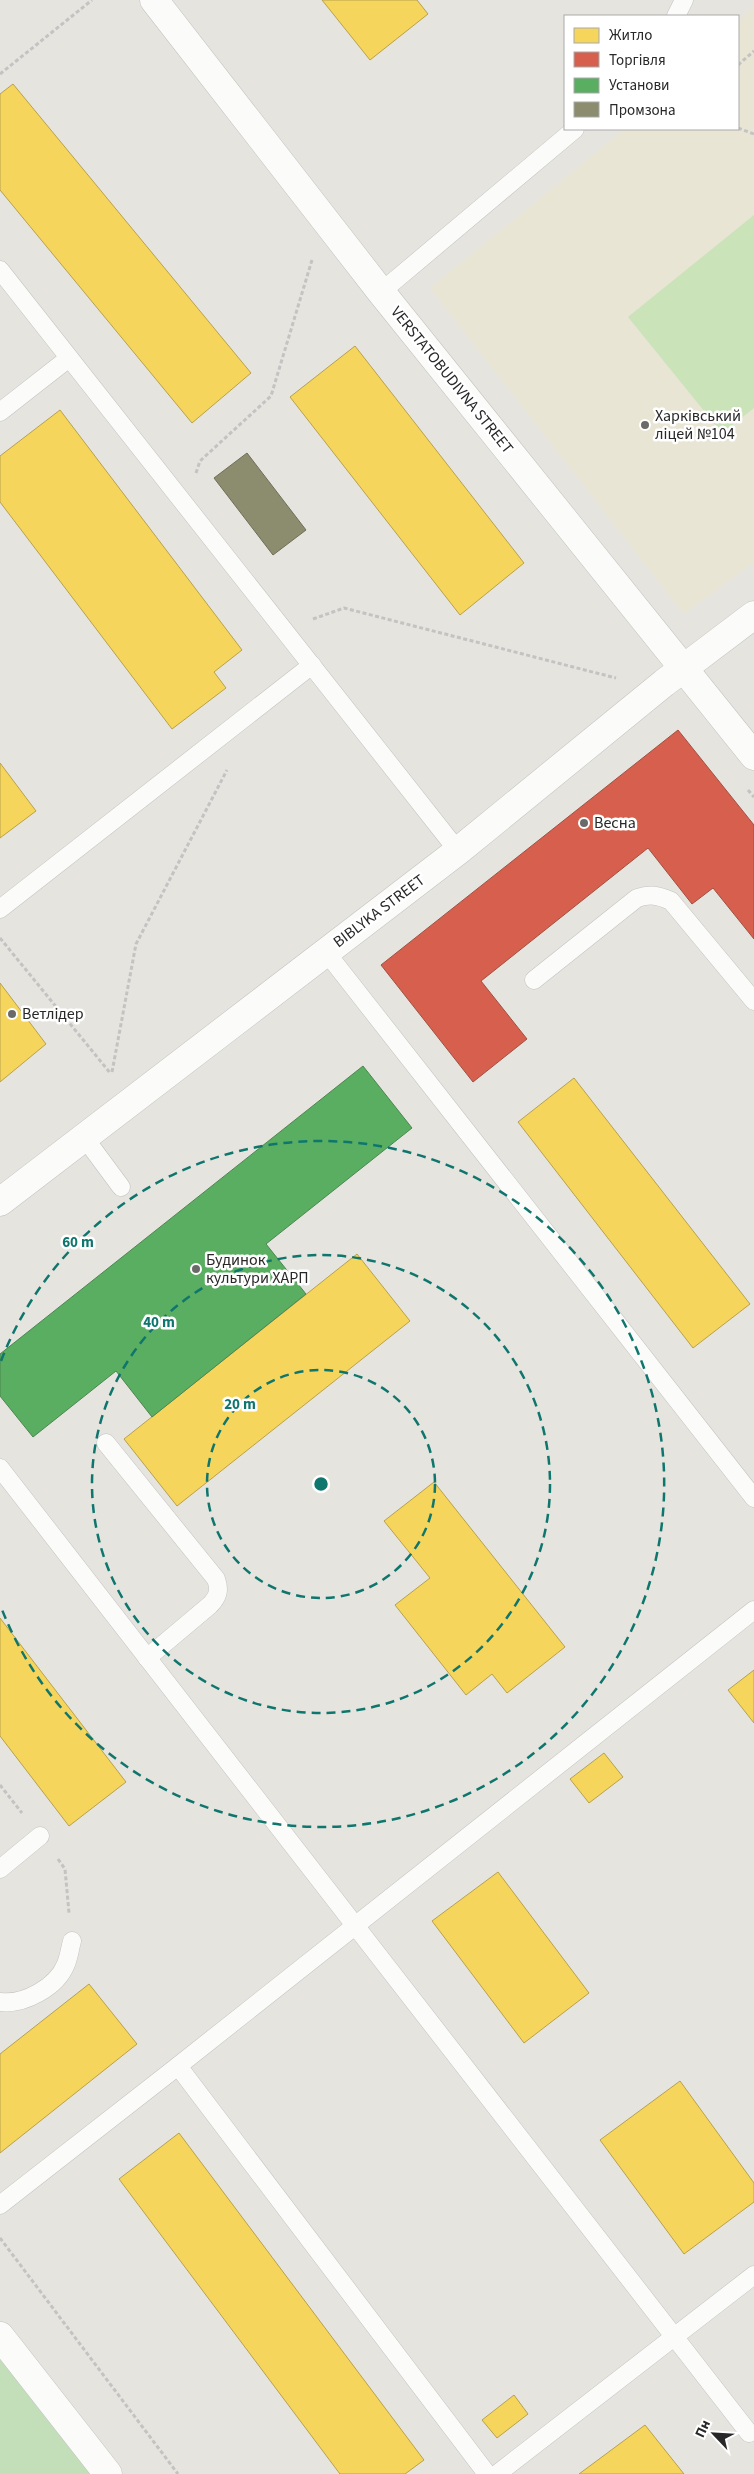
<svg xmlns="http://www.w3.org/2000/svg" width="754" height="2474" font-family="'Source Sans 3',sans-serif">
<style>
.education{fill:#e8e5d4}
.green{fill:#c2dfba}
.pitch{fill:#cae3b8}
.homes{fill:#f6d55c;stroke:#b8a14c}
.shops{fill:#d6604d;stroke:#a24f42}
.public{fill:#5aae61;stroke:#4b8650}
.industry{fill:#8c8c6e;stroke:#6e6e59}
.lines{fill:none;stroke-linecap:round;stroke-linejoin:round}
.service-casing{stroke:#c4c3c3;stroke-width:19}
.minor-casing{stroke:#c4c3c3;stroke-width:29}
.tertiary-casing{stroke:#c4c3c3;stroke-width:29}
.path{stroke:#c4c3c3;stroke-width:3;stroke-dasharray:4 2.5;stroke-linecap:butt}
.service{stroke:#fbfbfa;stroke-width:18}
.minor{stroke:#fbfbfa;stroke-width:28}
.tertiary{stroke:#fbfbfa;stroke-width:28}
.ring{fill:none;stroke:#0f766e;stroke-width:2.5;stroke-dasharray:9 6}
.poi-dot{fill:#6a6a68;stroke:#fff;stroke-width:2}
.labels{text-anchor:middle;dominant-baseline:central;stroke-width:5;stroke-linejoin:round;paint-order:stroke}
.street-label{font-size:16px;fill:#282828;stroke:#fff}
.poi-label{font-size:16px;fill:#282828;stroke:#fff;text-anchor:start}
.centre{fill:#0f766e;stroke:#fff;stroke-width:2.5}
.ring-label{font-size:15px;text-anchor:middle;font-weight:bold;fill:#0f766e;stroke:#fff;stroke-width:5;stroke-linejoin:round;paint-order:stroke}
</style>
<rect width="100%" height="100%" fill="#e6e4de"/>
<path class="education" d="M 754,5 L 754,562 L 684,614 L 430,288 L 625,129 L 738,129 L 738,23 Z"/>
<path class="green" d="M 0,2336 L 108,2474 L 0,2474 Z"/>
<path class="pitch" d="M 754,215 L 754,408 L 722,433 L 628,317 Z"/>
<g class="homes">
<path d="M 322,0 L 417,0 L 428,14 L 370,60 Z"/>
<path d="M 13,84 L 251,373 L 192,423 L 0,190 L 0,94 Z"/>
<path d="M 355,346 L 524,563 L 460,615 L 290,397 Z"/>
<path d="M 60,410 L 242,650 L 214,672 L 226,688 L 172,729 L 0,502 L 0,456 Z"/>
<path d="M 0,763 L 36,811 L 0,838 Z"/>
<path d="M 0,983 L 46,1044 L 0,1082 Z"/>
<path d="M 574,1078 L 750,1304 L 693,1348 L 518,1122 Z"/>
<path d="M 357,1254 L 410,1321 L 177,1506 L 124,1439 Z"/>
<path d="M 434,1482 L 565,1647 L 507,1693 L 492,1674 L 466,1695 L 395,1605 L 430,1578 L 384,1521 Z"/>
<path d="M 0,1618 L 126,1782 L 69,1826 L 0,1736 Z"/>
<path d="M 754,1670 L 754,1723 L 728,1690 Z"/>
<path d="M 604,1753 L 623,1777 L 589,1803 L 570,1779 Z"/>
<path d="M 498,1872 L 589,1993 L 524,2043 L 432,1921 Z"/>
<path d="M 89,1984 L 137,2044 L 0,2153 L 0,2054 Z"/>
<path d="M 680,2081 L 754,2183 L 754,2202 L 684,2254 L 600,2140 Z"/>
<path d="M 179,2133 L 424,2460 L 405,2474 L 340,2474 L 119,2179 Z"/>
<path d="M 514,2395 L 528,2414 L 497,2438 L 482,2420 Z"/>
<path d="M 645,2425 L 684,2474 L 579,2474 Z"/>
</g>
<path class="shops" d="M 678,730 L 754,825 L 754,939 L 713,888 L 692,904 L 648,848 L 481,981 L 527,1039 L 473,1082 L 381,965 Z"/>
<path class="public" d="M 363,1066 L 412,1128 L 266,1244 L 306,1294 L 152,1417 L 116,1371 L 33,1437 L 0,1396 L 0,1354 Z"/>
<path class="industry" d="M 247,453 L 306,530 L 273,555 L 214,478 Z"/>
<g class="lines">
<g class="service-casing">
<g id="service">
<path d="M 676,16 L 684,0"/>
<path d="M 0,270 L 458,851"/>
<path d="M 381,292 L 575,129"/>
<path d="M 0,412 L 69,358"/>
<path d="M 0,909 L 312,665"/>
<path d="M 326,952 L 754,1498"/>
<path d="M 534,980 L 637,898 C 650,894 658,895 671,901 L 754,1001"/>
<path d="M 84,1137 L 121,1187"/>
<path d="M 106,1443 L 216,1579 C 220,1590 218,1597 210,1605 L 147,1658"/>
<path d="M 0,1468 L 749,2433"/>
<path d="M 0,1869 L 40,1836"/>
<path d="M 0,2002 C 24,2005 57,1987 66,1964 C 69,1957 70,1948 72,1941"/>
<path d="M 178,2066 L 754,1610"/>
<path d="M 0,2205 L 178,2066 L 487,2474"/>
<path d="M 497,2474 L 754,2275"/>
</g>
</g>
<g class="minor-casing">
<path id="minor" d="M 154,0 L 381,292 L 754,756"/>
</g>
<g class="tertiary-casing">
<g id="tertiary">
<path d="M 0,1202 L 458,851 L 664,683 L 754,615"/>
<path d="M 0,2336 L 108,2474"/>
</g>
</g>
<g class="path">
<path d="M 738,65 L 754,51"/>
<path d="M 0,74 L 92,0"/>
<path d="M 738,128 L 754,134"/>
<path d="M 196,473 L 200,461 L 271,396 L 312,260"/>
<path d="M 313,619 L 344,608 L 616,678"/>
<path d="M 748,790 L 754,797"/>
<path d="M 0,938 L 111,1074"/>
<path d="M 112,1072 L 136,944 L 227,770"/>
<path d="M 0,1785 L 22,1813"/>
<path d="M 58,1859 L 65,1869 L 69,1913"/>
<path d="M 0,2238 L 178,2474"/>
</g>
<use href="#service" class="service"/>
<use href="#minor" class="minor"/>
<use href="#tertiary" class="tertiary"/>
</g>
<g class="ring">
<circle cx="321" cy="1484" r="114"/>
<circle cx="321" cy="1484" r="229"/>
<path d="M1 1361A343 343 0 1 1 1 1607"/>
</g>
<g class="poi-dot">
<circle cx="645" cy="425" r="5"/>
<circle cx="584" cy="823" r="5"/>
<circle cx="12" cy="1014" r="5"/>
<circle cx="196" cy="1269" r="5"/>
</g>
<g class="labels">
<g class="street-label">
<text transform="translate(452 380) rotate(51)">VERSTATOBUDIVNA STREET</text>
<text transform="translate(379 911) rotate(-37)">BIBLYKA STREET</text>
</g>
<g class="poi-label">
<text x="655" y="416">Харківський<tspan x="655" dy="18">ліцей №104</tspan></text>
<text x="594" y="823">Весна</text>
<text x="22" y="1014">Ветлідер</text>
<text x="206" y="1260">Будинок<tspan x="206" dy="18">культури ХАРП</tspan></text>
</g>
</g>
<circle cx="321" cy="1484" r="8" class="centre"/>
<g class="ring-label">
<text x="78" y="1247">60 m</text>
<text x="159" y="1327">40 m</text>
<text x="240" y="1409">20 m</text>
</g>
<rect x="564" y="15" width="175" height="115" fill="#ffffff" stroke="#a9a9a9"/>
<rect x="574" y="28" width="25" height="15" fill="#f6d55c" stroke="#a9a9a9"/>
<text x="609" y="40" font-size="15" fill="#282828">Житло</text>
<rect x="574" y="52" width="25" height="15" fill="#d6604d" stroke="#a9a9a9"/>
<text x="609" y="65" font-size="15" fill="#282828">Торгівля</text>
<rect x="574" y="78" width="25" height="15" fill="#5aae61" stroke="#a9a9a9"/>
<text x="609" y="90" font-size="15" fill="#282828">Установи</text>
<rect x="574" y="102" width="25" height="15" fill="#8c8c6e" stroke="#a9a9a9"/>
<text x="609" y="115" font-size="15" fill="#282828">Промзона</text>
<g transform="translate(714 2434) rotate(295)" stroke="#ffffff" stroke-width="4" paint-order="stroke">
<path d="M0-4L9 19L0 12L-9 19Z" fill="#282828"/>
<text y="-8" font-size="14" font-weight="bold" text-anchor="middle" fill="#282828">Пн</text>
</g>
</svg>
